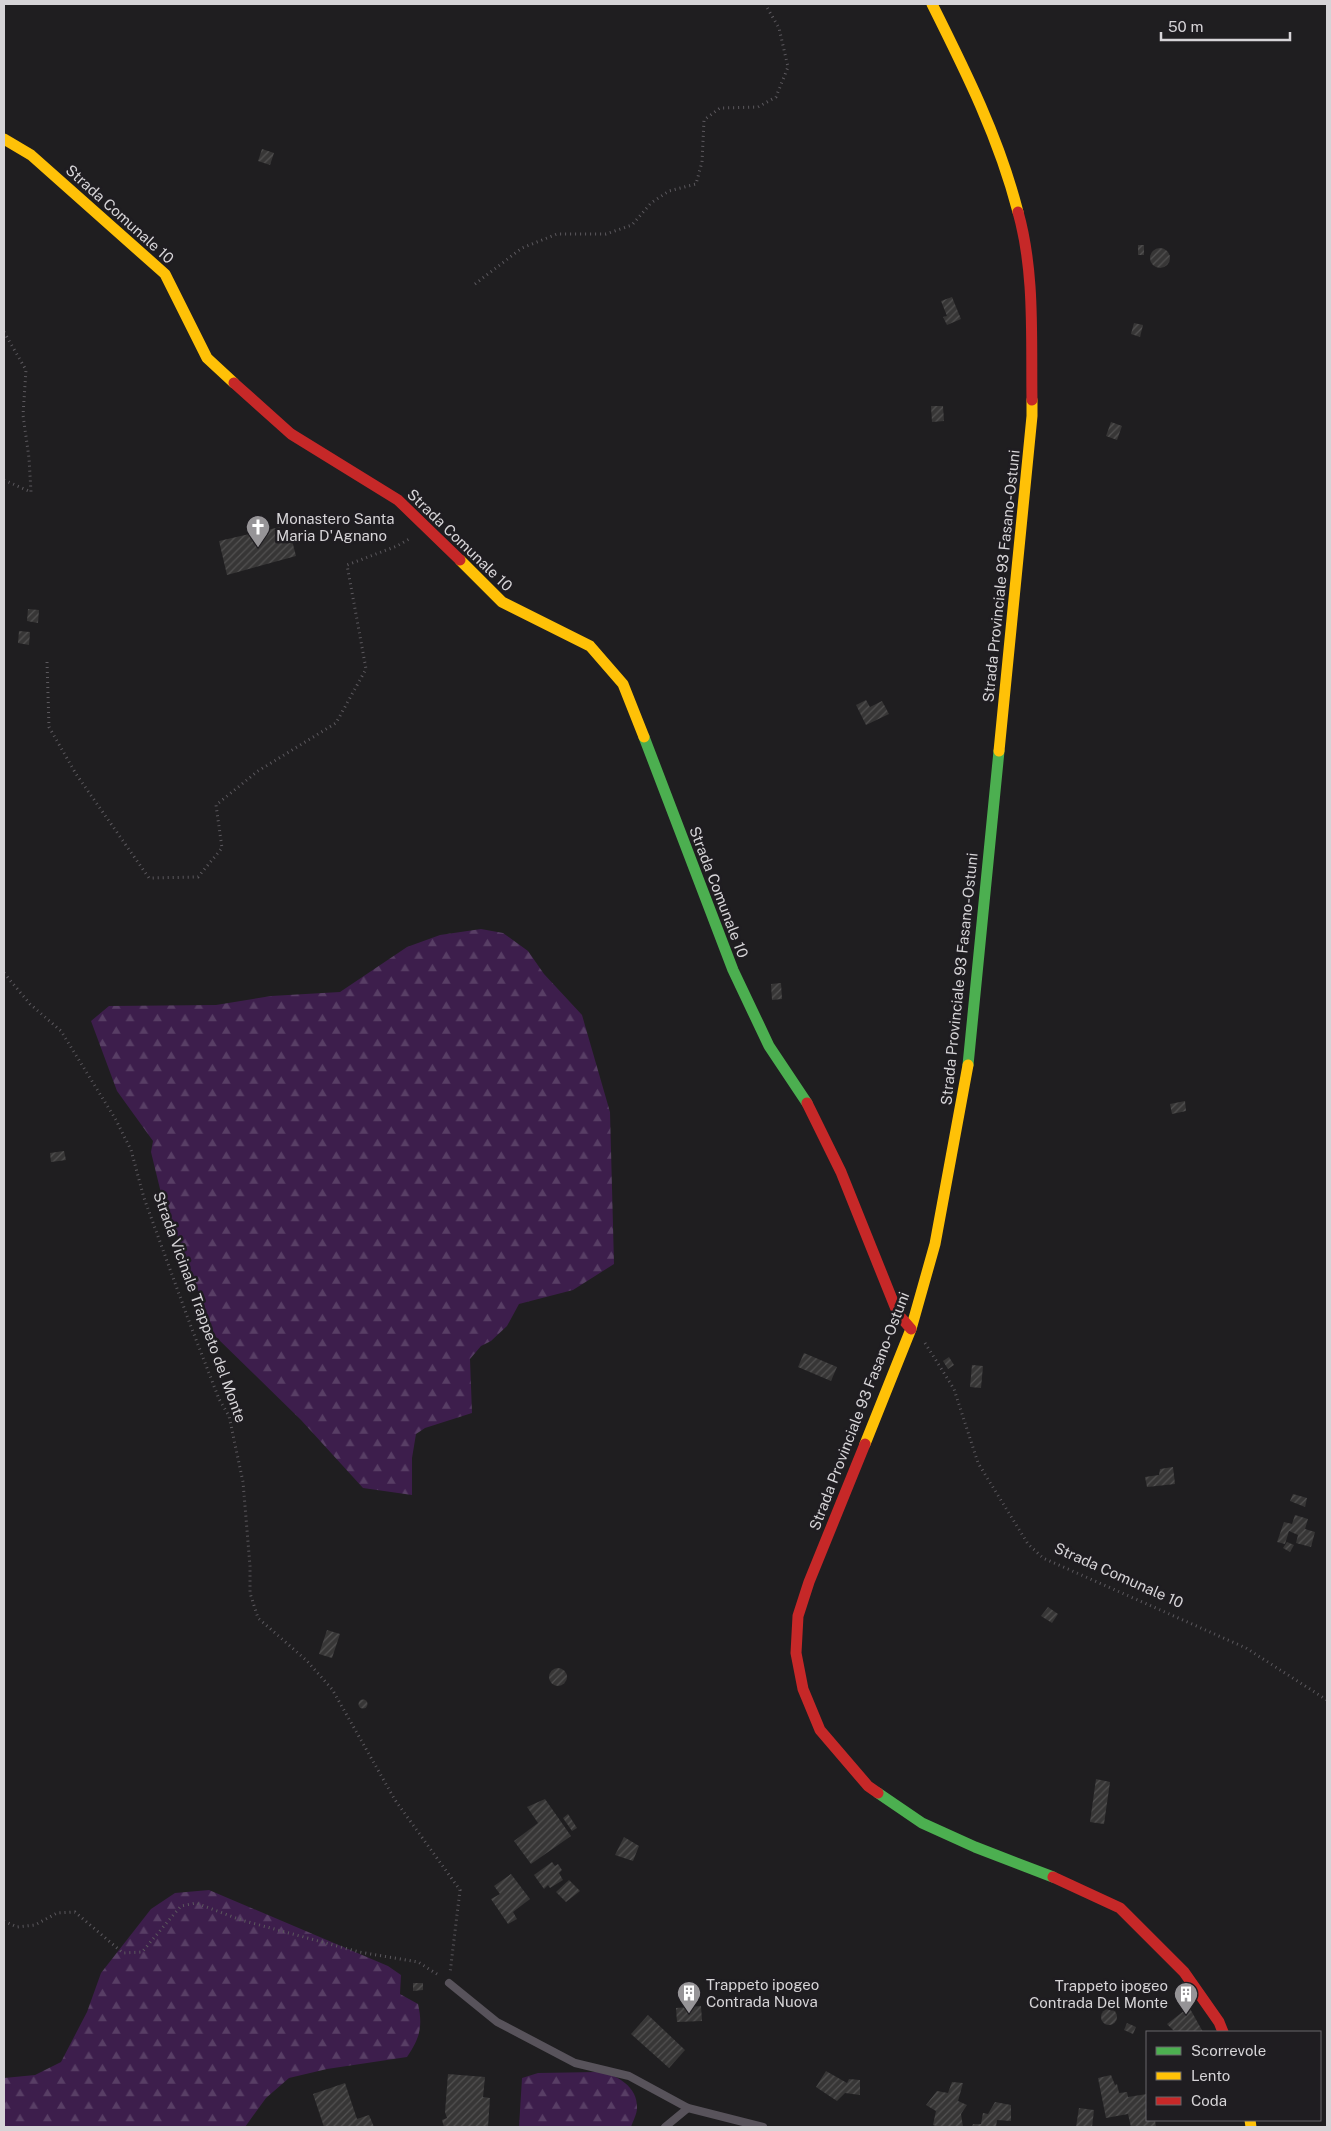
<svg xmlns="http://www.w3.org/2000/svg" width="1331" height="2131" font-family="'Public Sans',sans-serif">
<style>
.forest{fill:url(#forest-firs)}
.building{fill:url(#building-hatch)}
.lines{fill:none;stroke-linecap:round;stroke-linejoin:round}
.path{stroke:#5c595e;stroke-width:3;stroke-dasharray:1 4;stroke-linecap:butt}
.lane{stroke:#58535b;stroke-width:8}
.fast{stroke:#4caf50;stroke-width:11}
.slow{stroke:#ffc107;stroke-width:11}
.jam{stroke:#c62828;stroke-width:11}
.labels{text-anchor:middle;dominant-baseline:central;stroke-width:5;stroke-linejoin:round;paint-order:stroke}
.street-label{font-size:15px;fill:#d6d4d7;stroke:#1f1d21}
.poi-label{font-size:15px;fill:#d6d4d7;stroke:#1f1d21;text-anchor:start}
</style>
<defs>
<pattern id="forest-firs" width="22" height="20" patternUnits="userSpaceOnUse" patternTransform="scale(1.25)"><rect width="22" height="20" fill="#3d1e4c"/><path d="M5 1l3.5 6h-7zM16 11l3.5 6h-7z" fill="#583e65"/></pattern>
<pattern id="building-hatch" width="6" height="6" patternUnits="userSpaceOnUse" patternTransform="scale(1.25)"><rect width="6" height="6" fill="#373636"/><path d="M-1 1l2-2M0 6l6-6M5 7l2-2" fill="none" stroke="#535252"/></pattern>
</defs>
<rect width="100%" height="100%" fill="#1f1e20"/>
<g class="forest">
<path d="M 481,929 L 503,933 L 528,951 L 544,974 L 582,1015 L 610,1112 L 614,1264 L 573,1290 L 519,1304 L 507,1326 L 491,1341 L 481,1346 L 470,1359 L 472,1413 L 425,1428 L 416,1434 L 412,1458 L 412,1495 L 363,1488 L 301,1420 L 215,1336 L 160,1189 L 151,1152 L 153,1141 L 117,1091 L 91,1021 L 109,1006 L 216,1005 L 271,996 L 340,992 L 407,947 L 440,935 Z"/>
<path d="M 209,1890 L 388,1966 L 401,1975 L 400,1994 L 418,2004 C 423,2026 420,2038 407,2057 L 327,2069 L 289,2078 L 266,2098 L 245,2127 L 4,2127 L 4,2078 L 35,2075 L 61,2062 L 87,2012 L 101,1973 L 151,1909 L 175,1893 Z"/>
<path d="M 598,2072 C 617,2074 638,2087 637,2108 C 637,2114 633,2121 631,2127 L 519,2127 L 522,2078 L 538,2073 Z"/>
</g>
<g class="building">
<path d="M 262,149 L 274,153 L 270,165 L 258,161 Z"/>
<rect x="1138" y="245" width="6" height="10"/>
<circle cx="1160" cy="258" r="10"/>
<path d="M 952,297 L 961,319 L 947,325 L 943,317 L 947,316 L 941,301 Z"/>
<path d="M 1134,323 L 1143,325 L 1140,337 L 1131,334 Z"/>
<path d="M 931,406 L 943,406 L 944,421 L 932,422 Z"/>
<path d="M 1111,422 L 1122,426 L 1117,440 L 1106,436 Z"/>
<path d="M 280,527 L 281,531 L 289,529 L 296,556 L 227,575 L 219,541 Z"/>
<path d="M 28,609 L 39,610 L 38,623 L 27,621 Z"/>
<path d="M 19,631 L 30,632 L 29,645 L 18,643 Z"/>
<path d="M 866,700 L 870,707 L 882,701 L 889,714 L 866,725 L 856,705 Z"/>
<path d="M 781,983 L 782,999 L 772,1000 L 771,984 Z"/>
<path d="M 1185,1101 L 1186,1111 L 1172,1114 L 1170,1104 Z"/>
<path d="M 64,1151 L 66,1160 L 51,1162 L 50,1153 Z"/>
<path d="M 804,1353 L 837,1367 L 831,1381 L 798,1367 Z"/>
<path d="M 949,1357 L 954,1365 L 948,1369 L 943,1361 Z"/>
<path d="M 972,1365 L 983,1366 L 981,1388 L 970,1387 Z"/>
<path d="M 1173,1467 L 1175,1484 L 1147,1487 L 1145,1477 L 1159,1475 L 1160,1469 Z"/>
<path d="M 1293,1494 L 1307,1498 L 1305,1507 L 1290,1501 Z"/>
<path d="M 1295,1515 L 1308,1519 L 1305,1529 L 1315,1532 L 1311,1547 L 1296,1543 L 1298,1535 L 1289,1531 L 1285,1544 L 1277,1542 L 1284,1522 L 1292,1524 Z"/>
<path d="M 1287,1542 L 1294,1545 L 1290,1552 L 1283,1548 Z"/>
<path d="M 1048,1607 L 1058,1614 L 1052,1623 L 1041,1616 Z"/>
<path d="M 327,1630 L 340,1634 L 332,1658 L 319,1654 Z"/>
<circle cx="558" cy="1677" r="9"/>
<circle cx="363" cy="1704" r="4.5"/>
<path d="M 1096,1779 L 1110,1782 L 1104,1824 L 1090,1822 Z"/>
<path d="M 545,1799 L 571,1836 L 531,1864 L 514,1841 L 538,1823 L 527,1807 Z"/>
<path d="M 568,1814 L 577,1828 L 572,1831 L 563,1818 Z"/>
<path d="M 624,1837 L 639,1846 L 633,1861 L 615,1855 Z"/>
<path d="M 552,1862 L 555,1866 L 558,1864 L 562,1870 L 559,1873 L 563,1880 L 550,1888 L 548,1885 L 544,1889 L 534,1875 Z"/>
<path d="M 511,1874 L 530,1899 L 513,1912 L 517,1919 L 508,1924 L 491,1899 L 500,1894 L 494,1886 Z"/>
<path d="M 569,1880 L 580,1891 L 566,1902 L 556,1892 Z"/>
<path d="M 413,1983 L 423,1983 L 423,1990 L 413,1991 Z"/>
<path d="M 701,2006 L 702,2021 L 677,2022 L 676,2008 Z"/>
<path d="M 1189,2007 L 1203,2032 L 1175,2032 L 1167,2024 Z"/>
<circle cx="1109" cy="2017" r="8"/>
<path d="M 648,2015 L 685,2050 L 669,2068 L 631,2034 Z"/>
<path d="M 1127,2023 L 1136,2027 L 1133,2034 L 1124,2030 Z"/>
<path d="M 826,2071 L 847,2083 L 849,2079 L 860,2080 L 860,2095 L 845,2093 L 837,2101 L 816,2087 Z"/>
<path d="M 448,2074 L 485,2077 L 483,2097 L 490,2098 L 488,2127 L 444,2127 L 442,2120 L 447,2118 L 445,2112 Z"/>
<path d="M 1111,2075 L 1115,2085 L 1117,2084 L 1119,2093 L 1127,2092 L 1128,2097 L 1147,2094 L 1147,2120 L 1155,2120 L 1156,2127 L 1131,2127 L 1128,2114 L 1106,2118 L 1098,2078 Z"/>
<path d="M 952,2082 L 963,2083 L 958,2101 L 967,2105 L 961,2114 L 963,2127 L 939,2127 L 933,2125 L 936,2111 L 926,2105 L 937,2091 L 948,2093 Z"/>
<path d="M 345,2083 L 357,2119 L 369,2115 L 374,2127 L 324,2127 L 313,2094 Z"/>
<path d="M 995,2102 L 1011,2105 L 1011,2121 L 997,2120 L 996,2127 L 972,2127 L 973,2124 L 981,2124 L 983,2113 L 988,2114 Z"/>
<path d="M 1079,2108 L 1094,2110 L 1092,2127 L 1076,2127 Z"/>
</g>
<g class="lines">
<g class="path">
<path d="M 475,284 L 522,248 L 557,234 L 606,234 L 632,225 L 651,203 L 669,191 L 696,184 L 702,162 L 704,120 L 720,108 L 758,107 L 776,97 L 788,67 L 779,28 L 765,4"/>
<path d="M 4,332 L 26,370 L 23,415 L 29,458 L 31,492 L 4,480"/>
<path d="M 47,662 L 49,727 L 76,774 L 149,878 L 198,877 L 222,848 L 216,805 L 258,771 L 336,723 L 366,669 L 347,565 L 397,546 L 411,538"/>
<path d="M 4,973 L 30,1004 L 61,1031 L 116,1120 L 131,1150 L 144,1198 L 190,1324 L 219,1399 L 229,1416 L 243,1482 L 250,1566 L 250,1593 L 258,1618 L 306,1660 L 332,1689 L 395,1800 L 460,1890 L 450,1973"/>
<path d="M 925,1343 L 954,1389 L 978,1463 L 1028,1544 L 1043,1558 L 1246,1648 L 1327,1700"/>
<path d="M 4,1921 L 17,1927 L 35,1925 L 57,1913 L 75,1912 L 123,1953 L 142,1952 L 181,1906 L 196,1903 L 241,1920 L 359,1952 L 418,1962 L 440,1976"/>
</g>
<g class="lane">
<path d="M 449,1983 L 497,2022 L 575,2063 L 629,2076 L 688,2108 L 763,2127"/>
<path d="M 665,2127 L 688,2108"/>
</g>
<g class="fast">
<path d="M 644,737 L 733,970 L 769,1046 L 807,1103"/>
<path d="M 968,1065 L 999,751"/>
<path d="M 878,1793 L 922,1823 L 975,1847 L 1053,1877"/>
</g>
<g class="slow">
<path d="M 932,4 C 966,72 999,138 1018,212"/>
<path d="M 4,139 L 31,155 L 165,274 L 207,358 L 234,383"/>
<path d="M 460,560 L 502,602 L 590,646 L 623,684 L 644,737"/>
<path d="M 999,751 L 1032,416 L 1032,400"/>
<path d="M 865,1444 L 911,1329 L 935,1244 L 968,1065"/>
<path d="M 1250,2120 L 1251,2127"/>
</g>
<g class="jam">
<path d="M 1018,212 C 1035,272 1031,338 1032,400"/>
<path d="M 234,383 L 291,434 L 398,500 L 460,560"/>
<path d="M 807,1103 L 841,1172 L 898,1314 L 911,1329"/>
<path d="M 865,1444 L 809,1582 L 798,1616 L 796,1653 L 803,1689 L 820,1730 L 868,1786 L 878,1793"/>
<path d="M 1053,1877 L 1120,1908 L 1184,1972 L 1219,2022 L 1223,2032"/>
</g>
</g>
<defs>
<g id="church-pin" transform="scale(1.25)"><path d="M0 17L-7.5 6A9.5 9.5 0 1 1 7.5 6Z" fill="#969497" stroke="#1f1d21"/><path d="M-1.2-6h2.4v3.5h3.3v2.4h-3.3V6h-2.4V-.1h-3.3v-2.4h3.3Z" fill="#fff"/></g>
<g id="building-pin" transform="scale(1.25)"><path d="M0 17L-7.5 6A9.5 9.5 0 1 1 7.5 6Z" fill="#969497" stroke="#1f1d21"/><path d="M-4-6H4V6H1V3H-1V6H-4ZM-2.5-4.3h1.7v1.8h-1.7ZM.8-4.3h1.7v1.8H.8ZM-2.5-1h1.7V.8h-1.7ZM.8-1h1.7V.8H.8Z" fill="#fff"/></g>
</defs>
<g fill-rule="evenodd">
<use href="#church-pin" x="258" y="527"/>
<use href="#building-pin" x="689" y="1993"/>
<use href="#building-pin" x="1186" y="1994"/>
</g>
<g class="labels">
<g class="street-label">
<text transform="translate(120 214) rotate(42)">Strada Comunale 10</text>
<text transform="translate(460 540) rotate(44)">Strada Comunale 10</text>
<text transform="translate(1001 576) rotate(-84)">Strada Provinciale 93 Fasano-Ostuni</text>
<text transform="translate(719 892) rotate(69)">Strada Comunale 10</text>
<text transform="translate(959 979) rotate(-84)">Strada Provinciale 93 Fasano-Ostuni</text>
<text transform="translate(200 1307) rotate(70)">Strada Vicinale Trappeto del Monte</text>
<text transform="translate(859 1411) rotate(-69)">Strada Provinciale 93 Fasano-Ostuni</text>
<text transform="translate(1119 1575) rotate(24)">Strada Comunale 10</text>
</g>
<g class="poi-label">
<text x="276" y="518">Monastero Santa<tspan x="276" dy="17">Maria D'Agnano</tspan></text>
<text x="706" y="1984">Trappeto ipogeo<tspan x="706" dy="17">Contrada Nuova</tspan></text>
<text x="1168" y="1985" text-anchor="end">Trappeto ipogeo<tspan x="1168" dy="17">Contrada Del Monte</tspan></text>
</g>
</g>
<rect width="1331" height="2131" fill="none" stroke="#d6d4d7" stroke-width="10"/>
<rect x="1146" y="2031" width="175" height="90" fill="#1f1d21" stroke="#68666a"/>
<rect x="1156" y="2047" width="25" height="8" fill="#4caf50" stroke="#68666a"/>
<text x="1191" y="2056" font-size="15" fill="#d6d4d7">Scorrevole</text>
<rect x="1156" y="2072" width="25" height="8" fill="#ffc107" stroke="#68666a"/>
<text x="1191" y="2081" font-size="15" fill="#d6d4d7">Lento</text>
<rect x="1156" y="2097" width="25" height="8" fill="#c62828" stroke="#68666a"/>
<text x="1191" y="2106" font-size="15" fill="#d6d4d7">Coda</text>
<path d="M1161 32v8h129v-8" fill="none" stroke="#d6d4d7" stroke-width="2.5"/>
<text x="1168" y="32" font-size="15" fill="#d6d4d7" stroke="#1f1d21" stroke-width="4" paint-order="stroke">50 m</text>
</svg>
